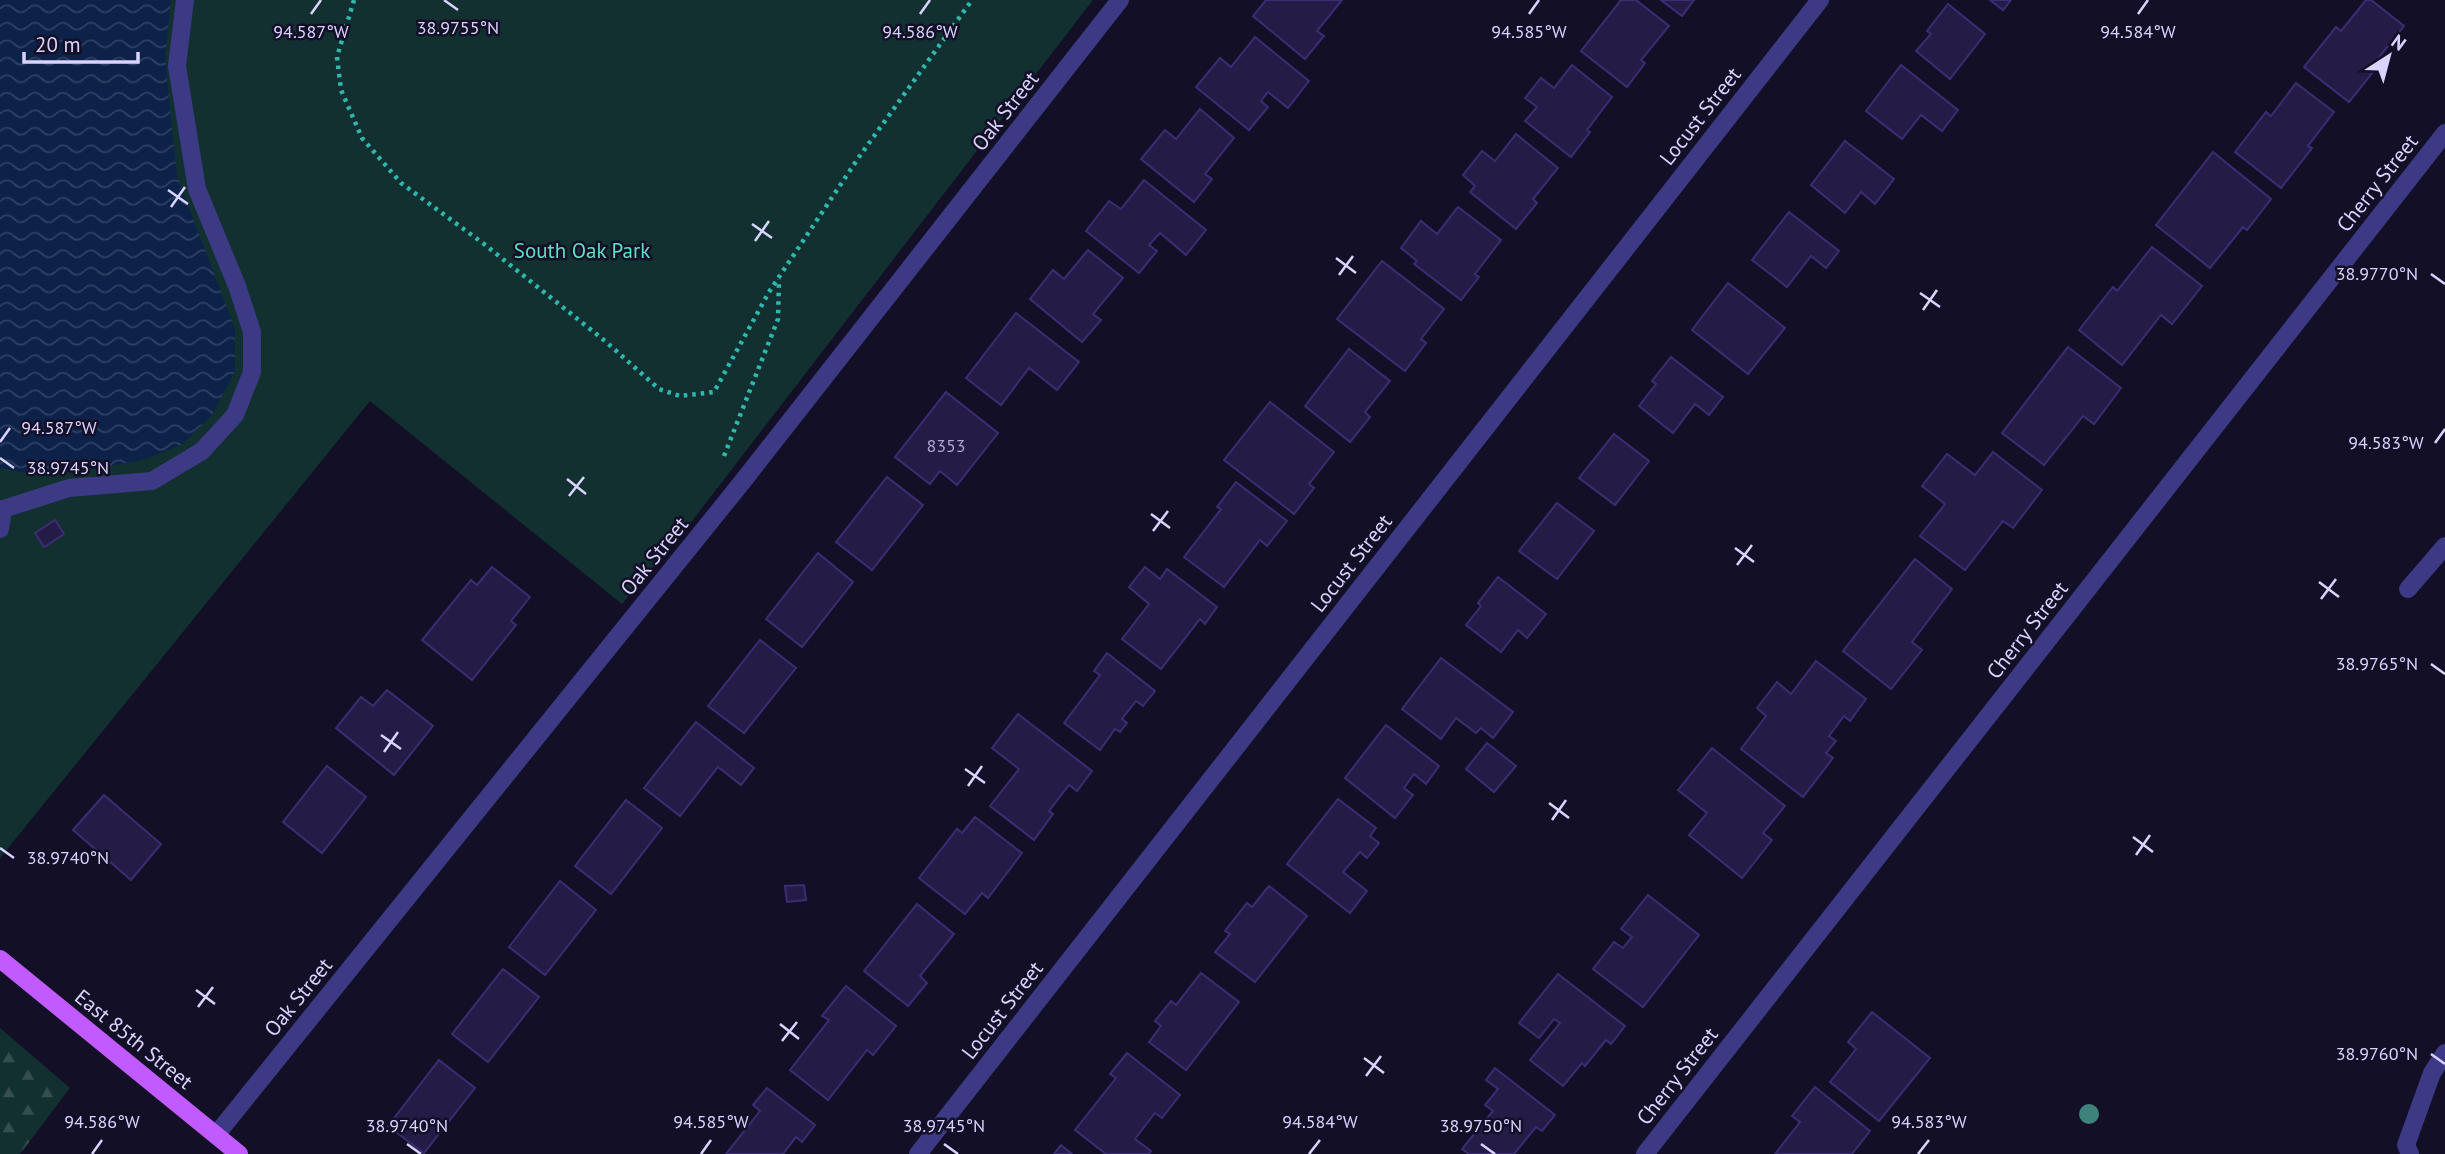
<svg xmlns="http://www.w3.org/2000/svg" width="2445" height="1154" font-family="'PT Sans',sans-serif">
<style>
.forest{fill:url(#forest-firs)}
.green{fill:#12302f}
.water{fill:url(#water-waves)}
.building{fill:#241b47;stroke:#3b2d73;stroke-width:2}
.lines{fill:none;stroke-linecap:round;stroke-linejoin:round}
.path{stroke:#2fb8b0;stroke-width:4.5;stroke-dasharray:3.5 5;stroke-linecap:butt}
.minor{stroke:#3d3a85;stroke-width:18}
.major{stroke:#c25bff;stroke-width:18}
.tree{fill:#3d827b}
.ticks{fill:none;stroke:#d9d4ff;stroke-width:2.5}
.labels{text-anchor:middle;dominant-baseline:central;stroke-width:5;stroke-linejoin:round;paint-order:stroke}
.number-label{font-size:18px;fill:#aca6d1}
.street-label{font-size:21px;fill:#d9d4ff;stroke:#130f26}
.park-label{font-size:21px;fill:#5fe0c0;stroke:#130f26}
.ticks-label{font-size:18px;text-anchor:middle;fill:#d9d4ff;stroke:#130f26;stroke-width:5;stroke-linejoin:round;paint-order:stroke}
</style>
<defs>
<pattern id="forest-firs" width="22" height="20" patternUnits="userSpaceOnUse" patternTransform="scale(1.75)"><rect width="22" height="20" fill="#12302f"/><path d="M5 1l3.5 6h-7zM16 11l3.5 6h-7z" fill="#344d4e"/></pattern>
<pattern id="water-waves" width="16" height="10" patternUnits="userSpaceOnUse" patternTransform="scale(1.75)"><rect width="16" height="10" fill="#0c2248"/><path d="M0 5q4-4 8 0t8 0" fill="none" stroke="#2f4163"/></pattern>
</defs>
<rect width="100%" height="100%" fill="#130f26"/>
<path class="forest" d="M 0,1028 L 70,1088 L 20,1154 L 0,1154 Z"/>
<path class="green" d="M 0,0 L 1093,0 L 692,521 L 622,604 L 370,401 L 0,858 Z"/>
<path class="water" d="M 0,0 L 171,0 L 165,58 L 177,176 L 235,329 L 235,371 L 212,415 L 183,444 L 143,460 L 81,471 L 38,475 L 0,468 Z"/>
<g class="building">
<path d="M 1266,0 L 1342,0 L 1317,31 L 1324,36 L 1305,59 L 1253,16 Z"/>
<path d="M 1621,0 L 1636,0 L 1669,26 L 1641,60 L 1645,63 L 1627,87 L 1581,51 Z"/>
<path d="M 1661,0 L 1694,0 L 1682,16 Z"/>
<path d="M 1990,0 L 2011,0 L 2003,10 Z"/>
<path d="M 2366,0 L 2371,0 L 2404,26 L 2377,60 L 2380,63 L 2349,102 L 2304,67 L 2336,27 L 2341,31 Z"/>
<path d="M 1948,4 L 1985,34 L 1950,79 L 1916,51 L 1931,34 L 1927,31 Z"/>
<path d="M 1255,37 L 1309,81 L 1288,108 L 1268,92 L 1261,101 L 1268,107 L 1249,130 L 1196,87 L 1220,58 L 1231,67 Z"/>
<path d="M 1572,65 L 1612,97 L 1587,130 L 1590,132 L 1571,157 L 1525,121 L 1537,107 L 1525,98 L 1541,78 L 1554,88 Z"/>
<path d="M 1901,65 L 1958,110 L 1942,131 L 1921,115 L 1902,139 L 1866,111 Z"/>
<path d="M 2296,83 L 2334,112 L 2308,146 L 2312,148 L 2281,188 L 2235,152 L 2266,112 L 2271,116 Z"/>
<path d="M 1200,109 L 1234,138 L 1205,174 L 1212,179 L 1194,202 L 1141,159 L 1165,130 L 1176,139 Z"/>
<path d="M 1516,134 L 1558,168 L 1533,199 L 1537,203 L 1516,229 L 1470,192 L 1475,186 L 1463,175 L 1482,151 L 1495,161 Z"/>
<path d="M 1845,141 L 1894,179 L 1875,204 L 1861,192 L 1845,213 L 1811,185 Z"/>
<path d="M 2213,152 L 2271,199 L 2247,230 L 2243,227 L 2210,268 L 2156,225 Z"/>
<path d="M 1144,180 L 1206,230 L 1186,255 L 1160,233 L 1149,245 L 1157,251 L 1139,273 L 1086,231 L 1109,201 L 1121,209 Z"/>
<path d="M 1458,207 L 1501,240 L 1475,274 L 1479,277 L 1461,300 L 1414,264 L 1417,261 L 1401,248 L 1421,221 L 1437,234 Z"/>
<path d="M 1789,212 L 1839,251 L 1826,268 L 1811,256 L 1787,287 L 1752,260 Z"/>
<path d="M 2152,247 L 2202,286 L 2172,324 L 2161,315 L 2122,365 L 2079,330 L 2113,287 L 2117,291 Z"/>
<path d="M 1088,250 L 1123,278 L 1093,314 L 1101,320 L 1082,342 L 1030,299 L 1053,270 L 1064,279 Z"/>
<path d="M 1382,261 L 1444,309 L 1421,339 L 1426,343 L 1405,371 L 1337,319 Z"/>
<path d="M 1728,283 L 1785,328 L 1748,374 L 1692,330 Z"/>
<path d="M 1016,313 L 1079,362 L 1057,390 L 1029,368 L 1001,405 L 966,378 Z"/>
<path d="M 2068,347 L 2121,388 L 2094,424 L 2083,416 L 2044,465 L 2002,433 Z"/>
<path d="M 1349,349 L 1390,381 L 1365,412 L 1370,417 L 1350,442 L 1305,406 Z"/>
<path d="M 1671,357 L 1723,397 L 1709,415 L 1695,404 L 1673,433 L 1639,406 L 1656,384 L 1652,381 Z"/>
<path d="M 946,392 L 998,433 L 957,485 L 940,471 L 930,484 L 895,457 Z"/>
<path d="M 1270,402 L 1334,452 L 1309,484 L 1314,488 L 1294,514 L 1224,460 Z"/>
<path d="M 1614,434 L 1649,461 L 1615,505 L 1579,478 Z"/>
<path d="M 1993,452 L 2042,490 L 2013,528 L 2003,521 L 1965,570 L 1920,536 L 1945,504 L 1922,486 L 1947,454 L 1975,475 Z"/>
<path d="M 887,477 L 923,505 L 872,570 L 836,542 Z"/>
<path d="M 1236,482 L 1287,521 L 1267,546 L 1260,540 L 1224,587 L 1184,557 L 1221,509 L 1217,507 Z"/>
<path d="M 1557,503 L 1594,531 L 1557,579 L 1519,551 Z"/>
<path d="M 55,520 L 64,534 L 44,547 L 35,533 Z"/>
<path d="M 818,553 L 853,582 L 802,647 L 766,619 Z"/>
<path d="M 1915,559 L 1952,589 L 1912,642 L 1922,650 L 1891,689 L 1843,651 Z"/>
<path d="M 492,567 L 530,597 L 511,621 L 516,625 L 472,680 L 422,640 L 471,580 L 477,585 Z"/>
<path d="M 1145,567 L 1160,579 L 1167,569 L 1217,607 L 1205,624 L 1200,619 L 1161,669 L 1122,639 L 1149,604 L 1129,587 Z"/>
<path d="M 1498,577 L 1546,614 L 1527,638 L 1518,630 L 1501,652 L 1466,625 L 1481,606 L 1478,603 Z"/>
<path d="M 760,640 L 796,668 L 744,733 L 708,706 Z"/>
<path d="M 1107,653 L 1155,691 L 1143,706 L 1136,701 L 1122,719 L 1127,723 L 1120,732 L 1115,729 L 1100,750 L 1064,723 L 1100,675 L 1094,671 Z"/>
<path d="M 1441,658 L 1513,712 L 1493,738 L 1481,728 L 1476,733 L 1456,718 L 1441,739 L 1402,709 Z"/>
<path d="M 1816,661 L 1866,699 L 1850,721 L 1844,716 L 1829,736 L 1836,741 L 1826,753 L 1833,758 L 1803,797 L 1741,749 L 1766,716 L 1757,708 L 1777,682 L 1791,694 Z"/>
<path d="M 387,690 L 433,726 L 394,775 L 336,728 L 361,697 L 373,706 Z"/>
<path d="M 1018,714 L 1092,771 L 1077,791 L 1069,785 L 1049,811 L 1053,814 L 1034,840 L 990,806 L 1019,769 L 992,748 Z"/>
<path d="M 696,722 L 754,768 L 741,785 L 718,767 L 680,816 L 644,788 Z"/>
<path d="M 1386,725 L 1439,766 L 1426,784 L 1414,774 L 1404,788 L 1413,795 L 1395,818 L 1345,778 Z"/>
<path d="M 1487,743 L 1516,766 L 1494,792 L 1466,769 Z"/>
<path d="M 1712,748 L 1785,806 L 1763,833 L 1772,840 L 1742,878 L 1689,835 L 1707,813 L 1678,790 Z"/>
<path d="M 327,766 L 366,797 L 322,853 L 283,822 Z"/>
<path d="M 104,795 L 161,844 L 131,880 L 73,830 Z"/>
<path d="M 1338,799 L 1376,828 L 1370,836 L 1379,843 L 1367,858 L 1360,852 L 1343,872 L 1367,891 L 1350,913 L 1287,864 Z"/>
<path d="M 626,800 L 662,828 L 611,894 L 575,866 Z"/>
<path d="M 975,817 L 1022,853 L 988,898 L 982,893 L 965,914 L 919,878 L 957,829 L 962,833 Z"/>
<path d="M 560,881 L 596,910 L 545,975 L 509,947 Z"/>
<path d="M 804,885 L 806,900 L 787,902 L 785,886 Z"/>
<path d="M 1269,886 L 1307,916 L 1255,982 L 1215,952 L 1230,934 L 1225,931 L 1247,903 L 1252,907 Z"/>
<path d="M 1648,895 L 1699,935 L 1643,1007 L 1593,969 L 1614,942 L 1623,948 L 1632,937 L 1621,929 Z"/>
<path d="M 917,904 L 954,934 L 920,976 L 927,983 L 908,1006 L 864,971 Z"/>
<path d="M 503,969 L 539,997 L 488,1062 L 452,1034 Z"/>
<path d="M 1201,973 L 1239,1002 L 1186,1070 L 1149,1042 L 1161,1026 L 1155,1021 L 1171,1001 L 1176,1005 Z"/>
<path d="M 1558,974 L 1625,1026 L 1611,1044 L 1606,1040 L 1585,1066 L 1582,1063 L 1563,1086 L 1530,1060 L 1560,1023 L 1554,1019 L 1539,1038 L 1519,1023 Z"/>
<path d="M 846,986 L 896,1026 L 873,1055 L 867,1050 L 828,1100 L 790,1070 L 829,1020 L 822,1016 Z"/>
<path d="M 1872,1012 L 1930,1058 L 1879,1121 L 1830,1082 L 1856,1049 L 1848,1042 Z"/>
<path d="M 1127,1053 L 1180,1095 L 1162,1118 L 1155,1113 L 1135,1139 L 1151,1151 L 1149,1154 L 1106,1154 L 1075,1130 L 1116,1078 L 1110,1074 Z"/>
<path d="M 439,1060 L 475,1088 L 424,1153 L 388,1126 Z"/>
<path d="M 1495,1068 L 1555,1115 L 1542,1131 L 1536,1127 L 1514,1154 L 1469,1154 L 1462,1149 L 1493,1111 L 1485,1105 L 1498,1089 L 1486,1080 Z"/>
<path d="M 1815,1087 L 1870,1131 L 1852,1154 L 1775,1154 L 1800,1122 L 1792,1116 Z"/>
<path d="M 767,1088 L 815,1125 L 802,1142 L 796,1137 L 783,1154 L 726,1154 L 760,1111 L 753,1105 Z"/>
<path d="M 1061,1145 L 1072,1154 L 1054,1154 Z"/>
</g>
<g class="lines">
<g class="path">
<path d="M 354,0 L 337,57 L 341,90 L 362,138 L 401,183 L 484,244 L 605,341 L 659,389 L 680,396 L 714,392 L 769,292 L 859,157 L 972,0"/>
<path d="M 724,456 L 778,319 L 779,279"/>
</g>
<g class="minor">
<path d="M 3,509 L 69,488 L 152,481 L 202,451 L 235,415 L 252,372 L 252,332 L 237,286 L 197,189 L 177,66 L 185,0"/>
<path d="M 0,529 L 3,509"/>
<path d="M 2408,589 L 2445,546"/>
<path d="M 216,1135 L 743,481 L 1120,0"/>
<path d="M 918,1154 L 1820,0"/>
<path d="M 1645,1154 L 2445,133"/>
<path d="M 2410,1154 L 2406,1145 L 2432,1073 L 2445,1053"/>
</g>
<path class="major" d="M 0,959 L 239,1154"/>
</g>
<circle class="tree" cx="2089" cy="1114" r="10"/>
<path class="ticks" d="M 444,0 L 458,10M 311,14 L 321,0M 920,14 L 930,0M 1529,14 L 1539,0M 2138,14 L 2148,0M 168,190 L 188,204M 171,207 L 185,187M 752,224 L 772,238M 755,241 L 769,221M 1336,258 L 1356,273M 2431,274 L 2445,284M 1339,275 L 1353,256M 1920,293 L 1940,307M 1923,310 L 1937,290M 0,442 L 10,428M 2435,443 L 2445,429M 0,458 L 14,468M 567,479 L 586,494M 569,496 L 584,477M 1151,514 L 1170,528M 1153,531 L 1168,511M 1735,548 L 1754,562M 1737,565 L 1752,545M 2319,582 L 2339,597M 2321,599 L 2336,579M 2431,664 L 2445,674M 381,735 L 401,749M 384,752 L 398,732M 965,769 L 985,783M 968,786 L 982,766M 1549,803 L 1569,818M 1552,820 L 1566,800M 2133,837 L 2153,852M 0,848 L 14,858M 2136,855 L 2150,835M 196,990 L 215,1004M 198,1007 L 213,987M 780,1024 L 799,1039M 782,1041 L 797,1022M 2431,1054 L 2445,1064M 1364,1058 L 1384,1073M 1366,1076 L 1381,1056M 407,1144 L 421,1154M 944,1144 L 958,1154M 1481,1144 L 1495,1154M 92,1154 L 102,1140M 701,1154 L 711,1140M 1309,1154 L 1320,1140M 1918,1154 L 1929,1140"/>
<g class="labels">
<g class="number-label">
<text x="946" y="445">8353</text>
</g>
<g class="street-label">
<text transform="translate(1005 111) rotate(-52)">Oak Street</text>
<text transform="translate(1700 116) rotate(-52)">Locust Street</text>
<text transform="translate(2377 183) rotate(-52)">Cherry Street</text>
<text transform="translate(654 556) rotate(-51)">Oak Street</text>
<text transform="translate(1351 563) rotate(-52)">Locust Street</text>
<text transform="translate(2027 630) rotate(-52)">Cherry Street</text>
<text transform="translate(298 997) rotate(-51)">Oak Street</text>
<text transform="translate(1002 1010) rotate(-52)">Locust Street</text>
<text transform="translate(134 1039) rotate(39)">East 85th Street</text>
<text transform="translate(1677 1076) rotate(-52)">Cherry Street</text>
</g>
<g class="park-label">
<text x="582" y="250">South Oak Park</text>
</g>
</g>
<g class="ticks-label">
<text x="458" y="34">38.9755°N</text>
<text x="311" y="38">94.587°W</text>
<text x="920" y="38">94.586°W</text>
<text x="1529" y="38">94.585°W</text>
<text x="2138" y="38">94.584°W</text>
<text x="2377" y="280">38.9770°N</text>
<text x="59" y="434">94.587°W</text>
<text x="2386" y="449">94.583°W</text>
<text x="68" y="474">38.9745°N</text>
<text x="2377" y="670">38.9765°N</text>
<text x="68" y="864">38.9740°N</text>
<text x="2377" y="1060">38.9760°N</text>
<text x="102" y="1128">94.586°W</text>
<text x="711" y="1128">94.585°W</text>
<text x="1320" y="1128">94.584°W</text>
<text x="1929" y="1128">94.583°W</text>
<text x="407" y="1132">38.9740°N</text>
<text x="944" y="1132">38.9745°N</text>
<text x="1481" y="1132">38.9750°N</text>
</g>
<g transform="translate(2389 56) rotate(36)" stroke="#130f26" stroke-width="5" paint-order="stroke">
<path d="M0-5L12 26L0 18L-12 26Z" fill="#d9d4ff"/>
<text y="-10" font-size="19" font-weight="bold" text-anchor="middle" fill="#d9d4ff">N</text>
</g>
<path d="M24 52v10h114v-10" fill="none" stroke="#d9d4ff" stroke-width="3.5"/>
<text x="35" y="52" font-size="21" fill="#d9d4ff" stroke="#130f26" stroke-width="5" paint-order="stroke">20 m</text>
</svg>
